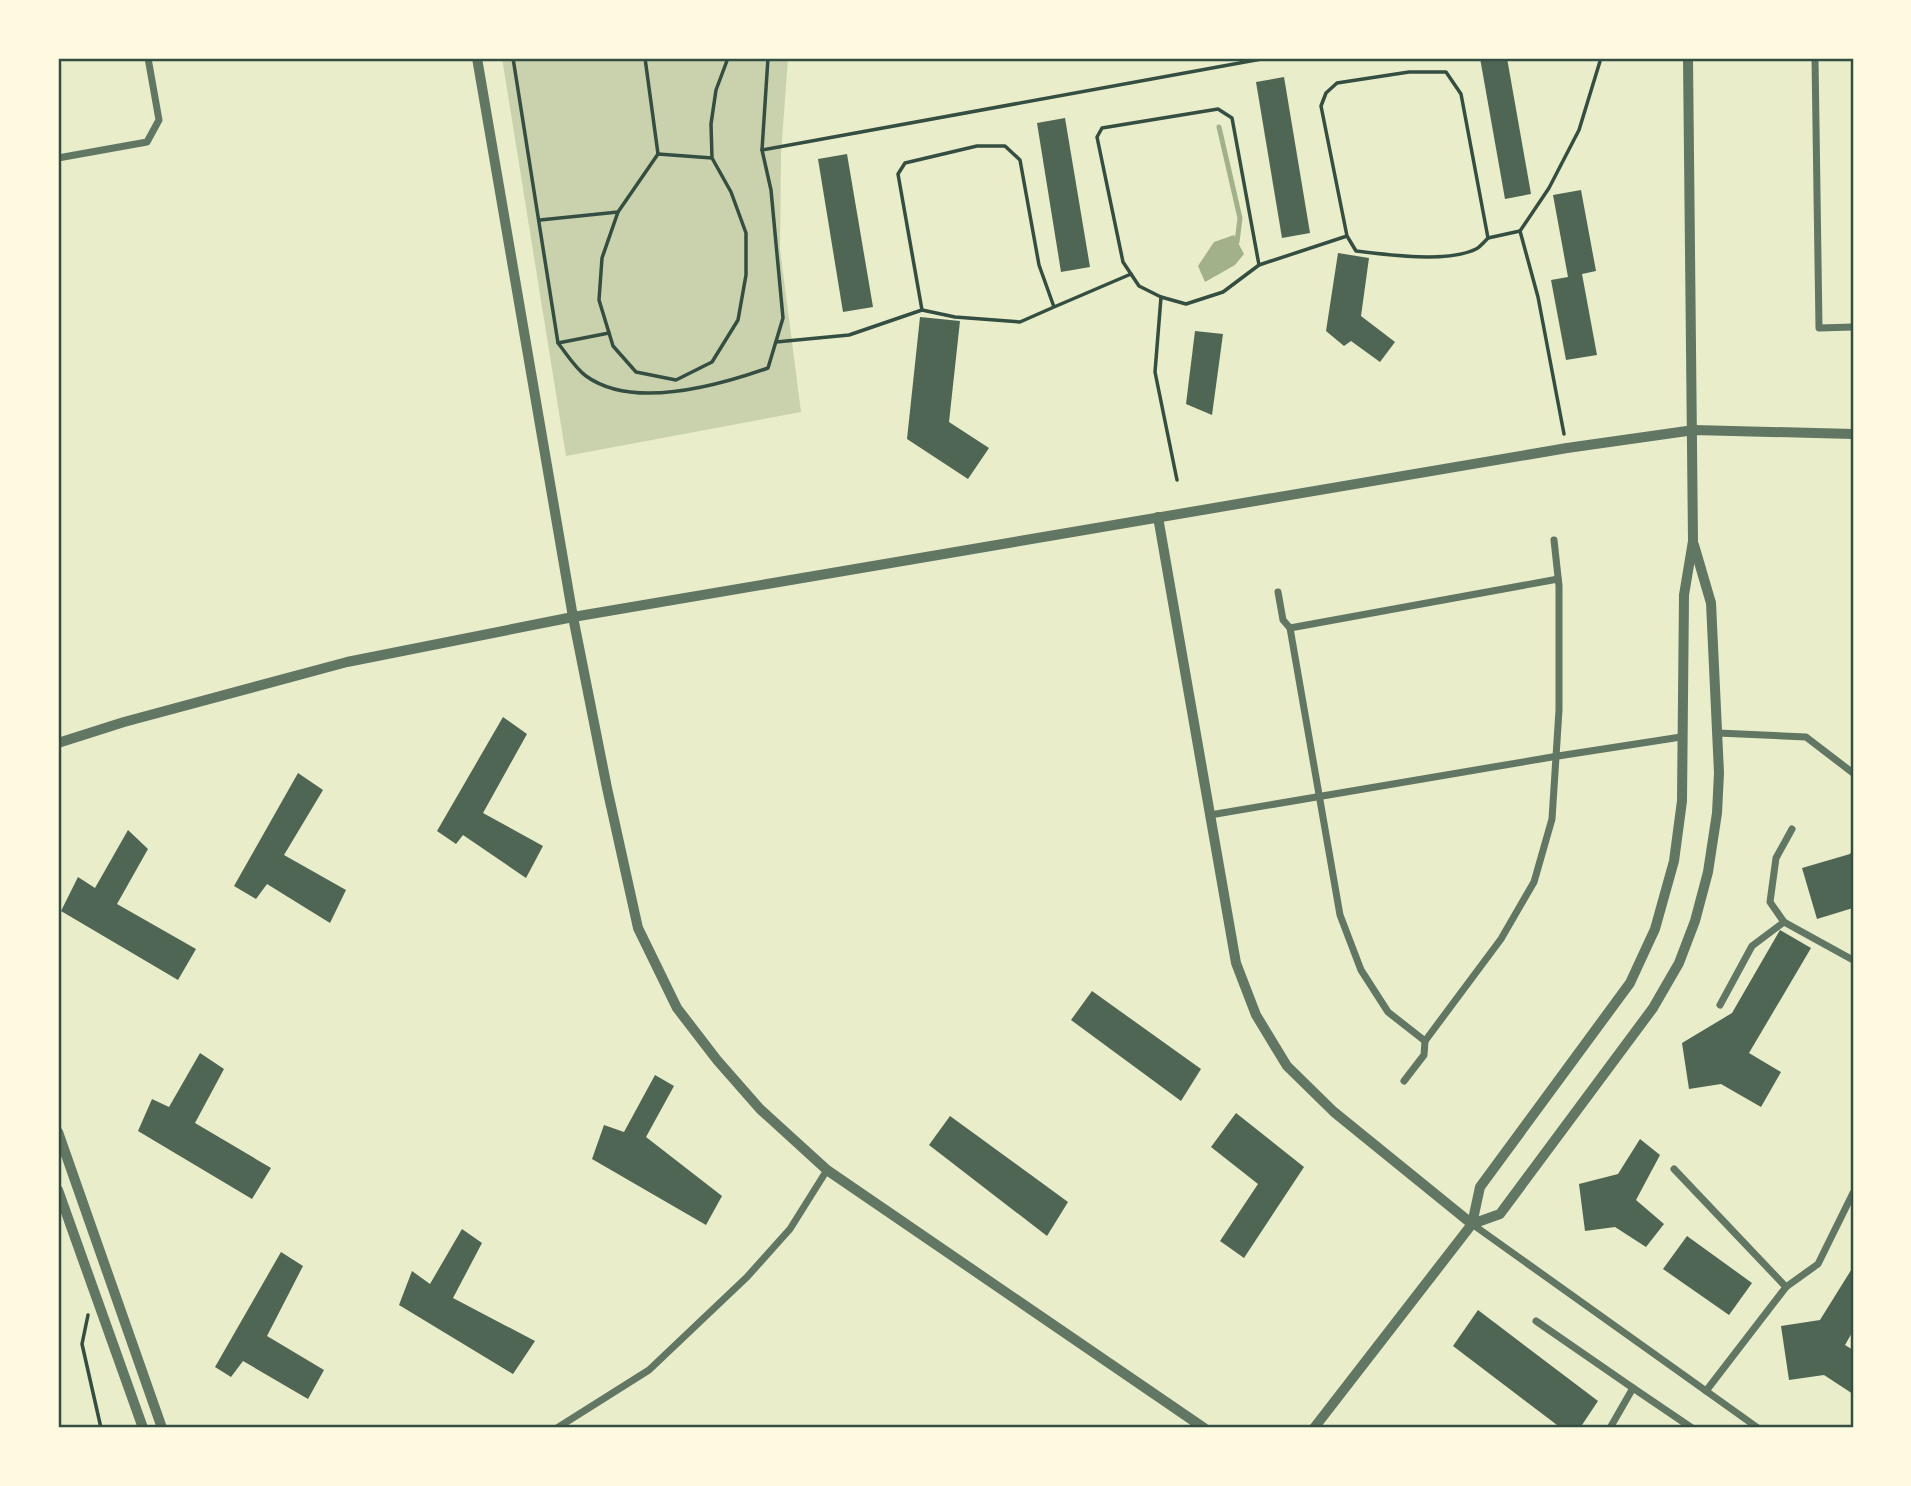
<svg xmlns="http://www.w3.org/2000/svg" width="1911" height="1486" font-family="'Source Serif 4',serif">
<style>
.green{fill:#cad2ad}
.water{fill:#a3b18a}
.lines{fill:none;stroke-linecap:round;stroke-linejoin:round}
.stream{stroke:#a3b18a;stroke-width:5}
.building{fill:#4f6655}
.path{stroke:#344e41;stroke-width:3.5}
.minor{stroke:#617663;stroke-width:7}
.tertiary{stroke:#617663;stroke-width:10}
.neatline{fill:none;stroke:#344e41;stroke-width:2.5}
</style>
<rect width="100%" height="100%" fill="#e9edc9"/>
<path class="green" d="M 502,58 L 788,58 L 781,154 L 780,249 L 801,412 L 566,456 Z"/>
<path class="water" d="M 1234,235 L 1244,254 L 1235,265 L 1205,282 L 1198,266 L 1214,242 Z"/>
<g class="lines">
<path class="stream" d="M 1219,127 L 1240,218 L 1237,242"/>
</g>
<g class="building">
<path d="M 1480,58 L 1507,58 L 1531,194 L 1505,199 Z"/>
<path d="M 1284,77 L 1310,233 L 1282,238 L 1256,82 Z"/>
<path d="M 1065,118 L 1090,267 L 1061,272 L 1037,123 Z"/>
<path d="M 847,154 L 873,307 L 843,312 L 818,159 Z"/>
<path d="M 1581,190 L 1596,271 L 1582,274 L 1597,355 L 1566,360 L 1551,280 L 1568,277 L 1553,195 Z"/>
<path d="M 1338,253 L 1369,258 L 1361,316 L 1395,342 L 1380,362 L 1351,341 L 1344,346 L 1326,331 Z"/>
<path d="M 920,317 L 960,321 L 949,422 L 989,448 L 968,479 L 907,439 Z"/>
<path d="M 1195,331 L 1223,334 L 1212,415 L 1186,404 Z"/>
<path d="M 503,717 L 527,734 L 483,813 L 543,846 L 526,878 L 463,835 L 456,844 L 437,831 Z"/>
<path d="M 298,773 L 323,790 L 284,855 L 346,890 L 330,923 L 267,884 L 256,899 L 234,886 Z"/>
<path d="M 128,830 L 148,849 L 117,904 L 196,949 L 178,980 L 61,911 L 78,877 L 95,888 Z"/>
<path d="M 1853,848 L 1853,908 L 1817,919 L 1802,868 L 1850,854 Z"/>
<path d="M 1780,930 L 1811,948 L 1749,1053 L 1781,1072 L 1761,1107 L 1721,1084 L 1689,1089 L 1682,1043 L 1732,1013 Z"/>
<path d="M 1092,991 L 1201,1069 L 1181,1101 L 1071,1020 Z"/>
<path d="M 200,1053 L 224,1069 L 195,1123 L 271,1168 L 252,1199 L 138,1131 L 152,1099 L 169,1107 Z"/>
<path d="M 655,1075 L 674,1086 L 646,1137 L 722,1196 L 706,1225 L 592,1159 L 604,1125 L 624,1132 Z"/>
<path d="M 1236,1113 L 1304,1167 L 1244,1258 L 1220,1241 L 1258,1184 L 1211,1147 Z"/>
<path d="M 950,1116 L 1068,1202 L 1047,1236 L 929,1145 Z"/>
<path d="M 1640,1139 L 1660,1155 L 1636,1200 L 1664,1224 L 1646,1247 L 1615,1227 L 1585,1231 L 1579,1184 L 1618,1174 Z"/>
<path d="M 462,1229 L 482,1243 L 453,1298 L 535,1341 L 513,1374 L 399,1305 L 412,1271 L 430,1284 Z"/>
<path d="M 1687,1236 L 1752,1283 L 1729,1315 L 1663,1269 Z"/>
<path d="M 281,1252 L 303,1266 L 267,1336 L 324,1370 L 308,1399 L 243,1361 L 231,1377 L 215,1367 Z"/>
<path d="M 1853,1267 L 1853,1331 L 1845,1345 L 1853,1350 L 1853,1394 L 1824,1375 L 1789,1380 L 1781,1326 L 1820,1320 Z"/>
<path d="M 1478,1310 L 1598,1401 L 1580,1428 L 1561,1428 L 1453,1346 Z"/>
</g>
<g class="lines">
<g class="path">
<path d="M 513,58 L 558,343 C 566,353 575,368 586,376 C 633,410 717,386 768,368 L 783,318 L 771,190 L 762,150 L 768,58"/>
<path d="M 645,58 L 658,154"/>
<path d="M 762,150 L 1267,58"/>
<path d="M 712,158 L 658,154 L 618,212 L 602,258 L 599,300 L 613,346 L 636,372 L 676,380 L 712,362 L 738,320 L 746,275 L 746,233 L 731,192 L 712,158 L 711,124 L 716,90 L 728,58"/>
<path d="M 540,220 L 618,212"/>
<path d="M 1520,231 L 1538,297 L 1564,434"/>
<path d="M 1488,238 L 1520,231 L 1549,188 L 1579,130 L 1601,58"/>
<path d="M 1161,297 L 1139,286 L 1123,262 L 1097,137 L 1102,128 L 1218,109 L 1232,118 L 1259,265"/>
<path d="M 1054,307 L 1020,322 L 955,317 L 922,310 L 898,174 L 905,163 L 977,146 L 1005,146 L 1020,160 L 1039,265 L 1054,307 L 1131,274"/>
<path d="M 776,342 L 849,335 L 922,310"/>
<path d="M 558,343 L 609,333"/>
<path d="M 1177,480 L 1155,372 L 1161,297 L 1186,304 L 1223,292 L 1259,265 L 1347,236 L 1356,251 C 1387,255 1448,263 1476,249 C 1480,247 1485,241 1488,238 L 1461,94 L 1446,72 L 1409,72 L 1337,83 L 1326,93 L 1321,106 L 1347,236"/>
<path d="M 88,1315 L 82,1344 L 101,1428"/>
</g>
<g class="minor">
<path d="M 1815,58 L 1819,328 L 1853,327"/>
<path d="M 58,158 L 147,142 L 159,120 L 148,58"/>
<path d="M 1278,592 L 1283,620 L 1290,628"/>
<path d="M 1718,733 L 1806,737 L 1853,773"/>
<path d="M 1210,815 L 1558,756 L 1681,737"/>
<path d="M 1792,829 L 1776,858 L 1770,902 L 1784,922 L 1853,960"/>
<path d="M 1720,1005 L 1752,946 L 1784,922"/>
<path d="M 1425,1041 L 1388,1012 L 1361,970 L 1340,915 L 1290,628 L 1558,579"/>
<path d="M 1425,1041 L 1501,939 L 1534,882 L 1552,819 L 1559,710 L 1559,586 L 1554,540"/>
<path d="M 1404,1081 L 1424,1055 L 1425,1041"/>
<path d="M 1674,1169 L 1786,1287 L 1706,1391"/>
<path d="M 1472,1224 L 1758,1428"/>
<path d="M 1786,1287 L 1818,1264 L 1853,1193"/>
<path d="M 1536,1321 L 1633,1388"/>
<path d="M 557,1428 L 649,1370 L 747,1277 L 790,1229 L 827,1170"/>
<path d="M 1610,1428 L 1633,1388 L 1692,1428"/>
</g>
<g class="tertiary">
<path d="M 477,58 L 573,617 L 607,788 L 638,928 L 677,1008 L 717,1060 L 760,1109 L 827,1170 L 1204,1428"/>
<path d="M 1158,517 L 1236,963 L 1256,1015 L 1287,1066 L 1334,1112 L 1472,1224"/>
<path d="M 58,743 L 124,722 L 347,662 L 573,617 L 1567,448 L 1694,430 L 1853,434"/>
<path d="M 58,1132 L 162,1428"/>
<path d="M 58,1190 L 143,1428"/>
<path d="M 1472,1224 L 1500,1214 L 1653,1008 L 1679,963 L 1695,921 L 1708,872 L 1717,813 L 1719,773 L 1711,603 L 1694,545"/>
<path d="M 1314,1428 L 1472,1224 L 1480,1187 L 1630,983 L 1655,929 L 1674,861 L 1682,801 L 1684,595 L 1693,541 L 1688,58"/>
</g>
</g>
<rect width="1911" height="1486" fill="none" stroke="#fefae0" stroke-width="119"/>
<rect x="60" y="60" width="1792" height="1366" class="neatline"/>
</svg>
